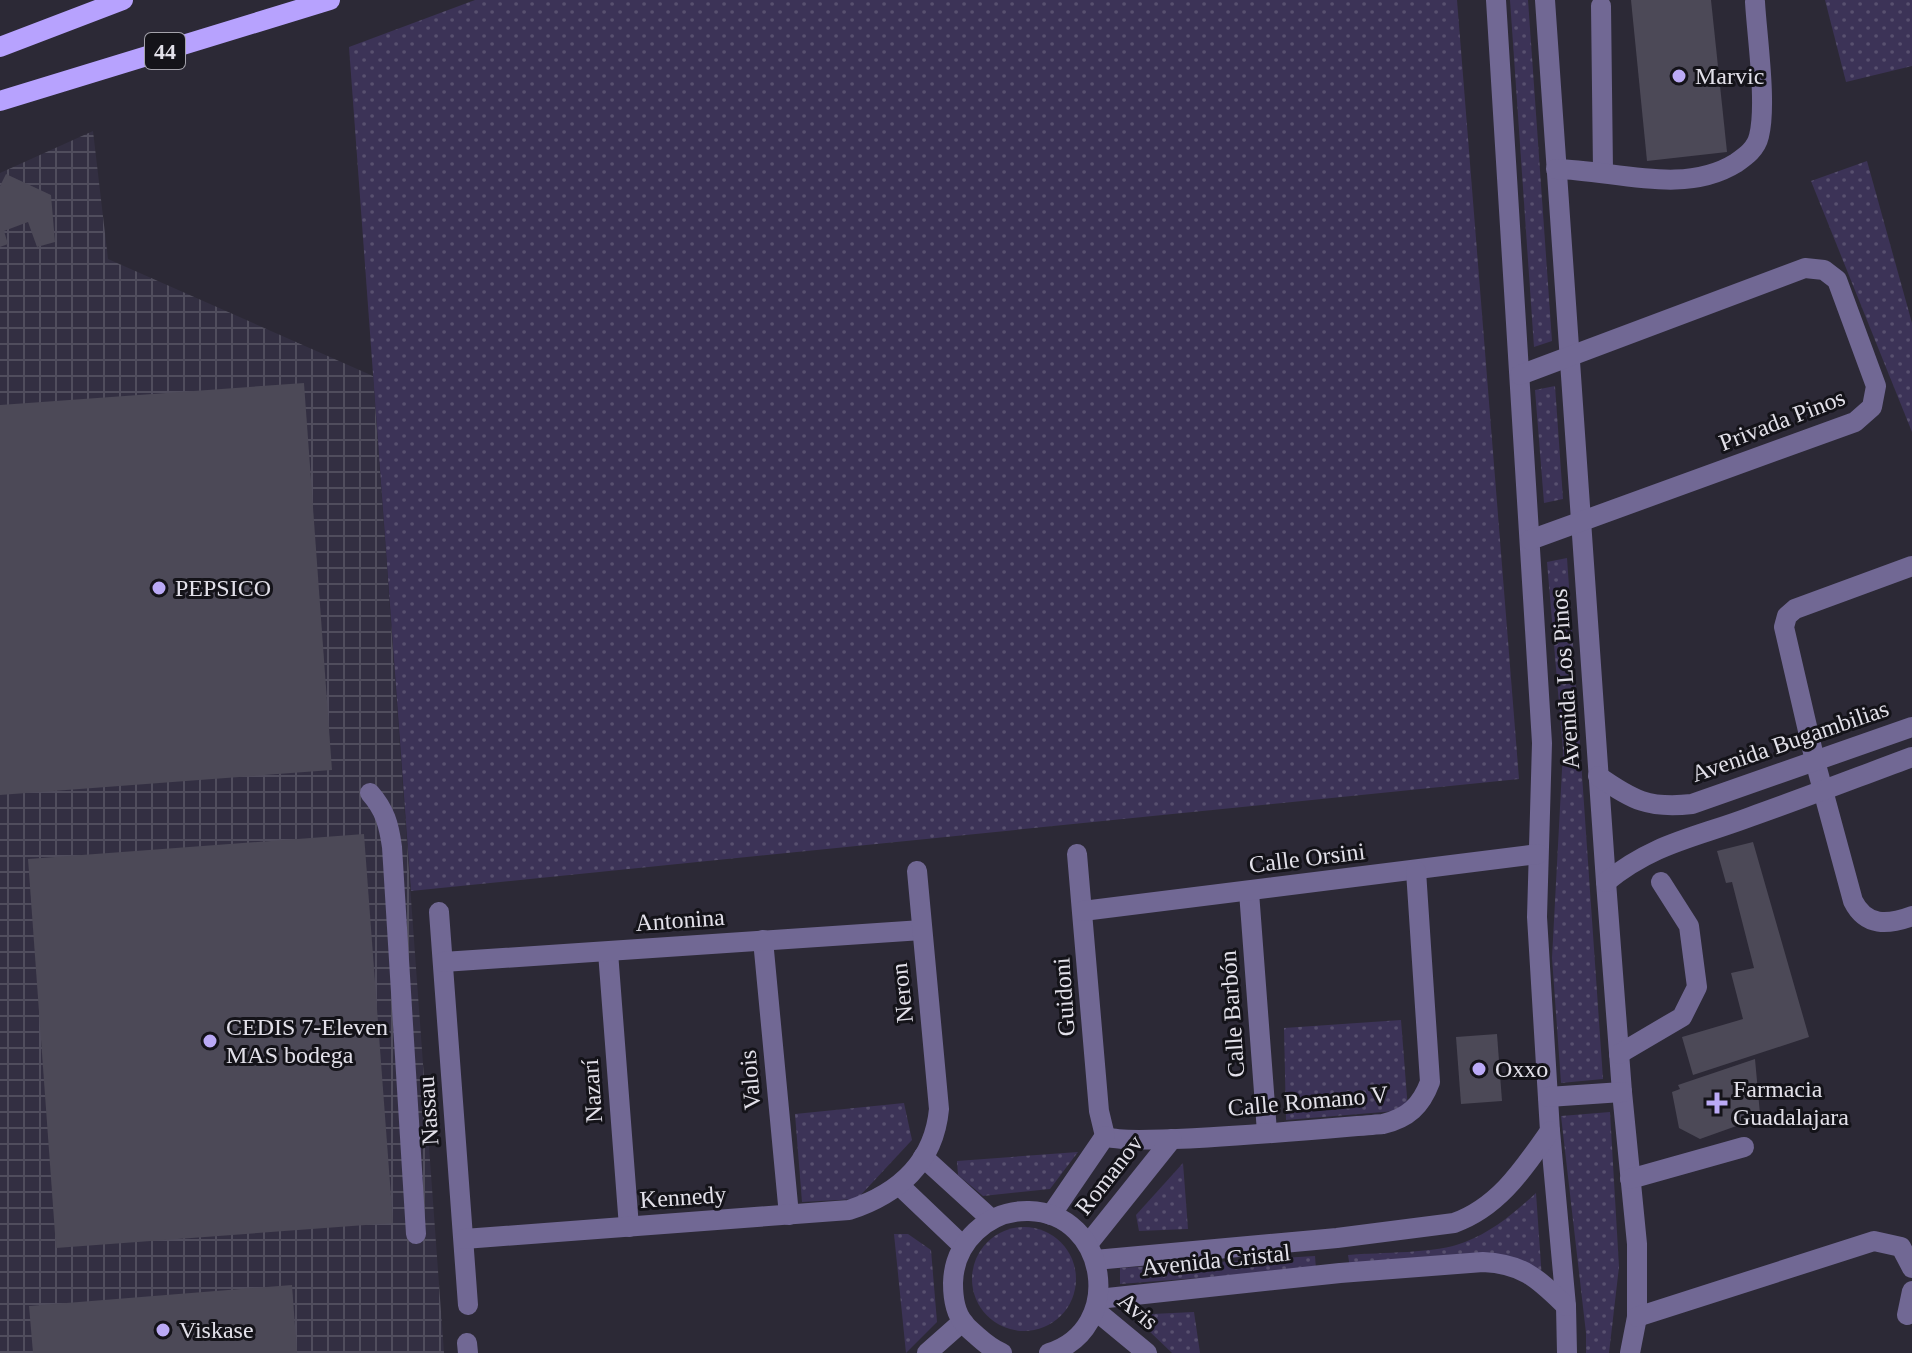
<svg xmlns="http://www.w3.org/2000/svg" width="1912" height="1353" font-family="Georgia,serif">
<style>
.industrial{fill:url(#industrial-grid)}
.grass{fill:url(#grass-dots)}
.building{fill:#4c4957}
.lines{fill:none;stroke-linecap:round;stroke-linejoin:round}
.minor{stroke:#716894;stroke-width:20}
.major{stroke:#b7a2fe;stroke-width:20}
.poi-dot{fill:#bbaaf6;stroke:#141319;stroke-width:3}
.labels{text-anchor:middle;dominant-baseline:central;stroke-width:6;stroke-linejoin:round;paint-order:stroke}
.shield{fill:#141319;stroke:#a4a2ab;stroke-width:2}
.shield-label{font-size:22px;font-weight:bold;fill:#e2e0e9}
.poi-label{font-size:24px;fill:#e2e0e9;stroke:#141319;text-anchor:start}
.street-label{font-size:24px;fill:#e2e0e9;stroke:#141319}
</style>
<defs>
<pattern id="industrial-grid" width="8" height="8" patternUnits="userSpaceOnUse" patternTransform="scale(2)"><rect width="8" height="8" fill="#332f42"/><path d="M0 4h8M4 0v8" fill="none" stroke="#504d5d"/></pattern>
<pattern id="grass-dots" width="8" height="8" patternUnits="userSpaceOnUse" patternTransform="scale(2)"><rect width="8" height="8" fill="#3c3357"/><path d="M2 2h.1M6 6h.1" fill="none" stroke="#58506f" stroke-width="1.8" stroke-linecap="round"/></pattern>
</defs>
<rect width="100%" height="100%" fill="#2c2936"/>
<path class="industrial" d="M 93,131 L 108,259 L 373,376 L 444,1353 L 0,1353 L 0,173 Z"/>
<g class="grass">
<path d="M 475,0 L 1457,0 L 1519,779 L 411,891 L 349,47 Z"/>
<path d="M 1510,0 L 1528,0 L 1552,341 L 1534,347 Z"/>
<path d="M 1825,0 L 1912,0 L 1912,66 L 1846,82 Z"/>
<path d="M 1867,161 L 1912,323 L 1912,432 L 1811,181 Z"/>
<path d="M 1555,386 L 1563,499 L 1544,503 L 1535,390 Z"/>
<path d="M 1567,558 L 1603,1079 L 1561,1083 L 1552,958 L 1563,751 L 1547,562 Z"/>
<path d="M 1401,1020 L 1408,1110 L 1286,1120 L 1284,1028 Z"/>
<path d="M 904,1103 L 912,1140 L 857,1199 L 802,1202 L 795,1114 Z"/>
<path d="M 1610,1112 L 1619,1267 L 1609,1353 L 1586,1353 L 1586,1333 L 1561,1116 Z"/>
<path d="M 1078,1152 L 1050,1189 L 983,1196 L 958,1175 L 957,1161 Z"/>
<path d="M 1183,1163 L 1188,1229 L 1139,1231 L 1136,1215 Z"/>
<path d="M 1536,1193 L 1542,1279 L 1520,1261 L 1350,1268 L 1348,1255 C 1381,1252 1436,1254 1465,1242 C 1493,1231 1514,1213 1536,1193 Z"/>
<circle cx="1024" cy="1279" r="52"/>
<path d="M 894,1234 L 908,1234 L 931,1250 L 937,1322 L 906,1353 Z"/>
<path d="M 1315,1256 L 1316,1269 L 1120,1284 L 1120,1268 Z"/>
<path d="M 1194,1312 L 1200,1353 L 1172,1353 L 1147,1329 L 1152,1314 Z"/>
</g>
<g class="building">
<path d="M 1631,0 L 1711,0 L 1727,152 L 1647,161 Z"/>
<path d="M 6,174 L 51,195 L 55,242 L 37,247 L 28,222 L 4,231 L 8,244 L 0,247 L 0,186 Z"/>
<path d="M 304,383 L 332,770 L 0,795 L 0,405 Z"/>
<path d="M 364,834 L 393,1223 L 56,1248 L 28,859 Z"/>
<path d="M 1753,842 L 1809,1037 L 1693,1075 L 1682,1037 L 1743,1019 L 1731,973 L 1754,968 L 1732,882 L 1726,883 L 1717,851 Z"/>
<path d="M 1497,1034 L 1502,1101 L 1461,1104 L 1456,1037 Z"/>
<path d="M 1755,1059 L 1760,1114 L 1741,1119 L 1742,1124 L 1700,1139 L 1679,1128 L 1672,1092 L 1680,1089 L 1678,1085 Z"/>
<path d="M 292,1285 L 297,1353 L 33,1353 L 29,1306 Z"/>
</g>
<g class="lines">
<g class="minor">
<path d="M 1496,0 L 1542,743 L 1537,917 L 1550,1131 L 1566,1306 L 1567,1353"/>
<path d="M 1545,0 L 1606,882 L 1622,1092 L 1637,1244 L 1637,1317 L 1630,1353"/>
<path d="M 1601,6 L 1603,171"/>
<path d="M 1556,169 C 1614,170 1683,196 1736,163 C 1746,156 1756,149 1759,136 C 1767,104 1757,37 1755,2"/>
<path d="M 1520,375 L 1805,268 L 1824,270 L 1837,280 L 1876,386 L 1872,407 L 1855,422 L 1530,540"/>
<path d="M 1912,566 L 1795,609 L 1787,616 L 1784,627 L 1815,761 L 1853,901 C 1866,927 1888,925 1912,916"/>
<path d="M 1598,776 C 1632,800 1649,809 1692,804 L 1912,727"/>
<path d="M 370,793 C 385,810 389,825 392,847 L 416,1234"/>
<path d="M 1077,854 L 1099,1111 L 1105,1136"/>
<path d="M 1606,882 C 1654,843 1694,838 1750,817 C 1804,798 1858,777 1912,757"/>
<path d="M 1249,892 L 1267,1132"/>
<path d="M 1083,911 L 1538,854"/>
<path d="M 439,912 L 468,1305"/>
<path d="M 763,940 L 789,1215"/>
<path d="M 608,952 L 629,1227"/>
<path d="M 443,962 L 922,930"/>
<path d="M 1619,1054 L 1682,1017 L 1697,987 L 1689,926 L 1661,882"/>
<path d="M 1548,1097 L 1622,1092"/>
<path d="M 1105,1136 C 1126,1148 1342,1127 1383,1124 C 1408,1118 1421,1106 1430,1082 L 1416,871"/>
<path d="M 923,1157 L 991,1219"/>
<path d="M 1630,1179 L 1744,1147"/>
<path d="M 899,1185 L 963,1246"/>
<path d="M 1051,1215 L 1105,1136"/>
<path d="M 464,1239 L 849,1210 C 898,1194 934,1163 939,1109 L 917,871"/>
<path d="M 1088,1244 L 1172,1139"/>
<path d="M 1095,1260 L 1337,1238 L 1454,1223 C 1499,1207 1524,1168 1550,1131"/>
<path d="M 1098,1299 L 1340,1273 L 1483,1262 C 1524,1264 1538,1279 1566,1306"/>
<path d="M 1095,1310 L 1147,1353"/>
<path d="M 1907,1315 L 1912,1291"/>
<path d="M 1637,1317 L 1874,1241 L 1901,1247 L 1912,1268"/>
<path d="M 467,1343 L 468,1353"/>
<path d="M 927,1353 L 962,1322"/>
<path d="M 1002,1353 C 992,1349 986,1344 977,1336 C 973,1332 967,1328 964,1323 C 955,1313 953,1296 953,1283 C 954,1242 988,1210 1029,1211 C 1108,1213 1126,1329 1049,1353"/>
</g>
<g class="major">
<path d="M 0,47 L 123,0"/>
<path d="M 0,101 L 330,0"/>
</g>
</g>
<g class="poi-dot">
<circle cx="1679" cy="76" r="8"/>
<circle cx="159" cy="588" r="8"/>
<circle cx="210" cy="1041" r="8"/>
<circle cx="1479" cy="1069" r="8"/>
<path d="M1713 1091h8v8h8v8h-8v8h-8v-8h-8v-8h8z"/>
<circle cx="163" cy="1330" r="8"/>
</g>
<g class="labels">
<rect class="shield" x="145" y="33" width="40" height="36" rx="6"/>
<g class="shield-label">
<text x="165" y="51">44</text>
</g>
<g class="poi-label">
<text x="1695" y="76">Marvic</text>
<text x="175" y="588">PEPSICO</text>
<text x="226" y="1027">CEDIS 7-Eleven<tspan x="226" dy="28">MAS bodega</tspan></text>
<text x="1495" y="1069">Oxxo</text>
<text x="1733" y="1089">Farmacia<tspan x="1733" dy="28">Guadalajara</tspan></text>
<text x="179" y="1330">Viskase</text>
</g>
<g class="street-label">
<text transform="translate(1782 420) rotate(-21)">Privada Pinos</text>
<text transform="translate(1565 679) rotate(-94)">Avenida Los Pinos</text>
<text transform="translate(1790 741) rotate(-19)">Avenida Bugambilias</text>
<text transform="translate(1307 858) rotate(-7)">Calle Orsini</text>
<text transform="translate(680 920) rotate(-4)">Antonina</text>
<text transform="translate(902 993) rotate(-96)">Neron</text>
<text transform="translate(1064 997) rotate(-94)">Guidoni</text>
<text transform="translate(1232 1014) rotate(-94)">Calle Barbón</text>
<text transform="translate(750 1080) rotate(-95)">Valois</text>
<text transform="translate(592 1091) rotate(-94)">Nazarí</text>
<text transform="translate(1308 1101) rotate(-5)">Calle Romano V</text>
<text transform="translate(428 1111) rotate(-94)">Nassau</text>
<text transform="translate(1109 1175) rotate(-52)">Romanov</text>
<text transform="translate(683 1197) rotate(-4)">Kennedy</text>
<text transform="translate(1216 1260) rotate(-6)">Avenida Cristal</text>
<text transform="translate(1138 1311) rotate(40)">Avis</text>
</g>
</g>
</svg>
